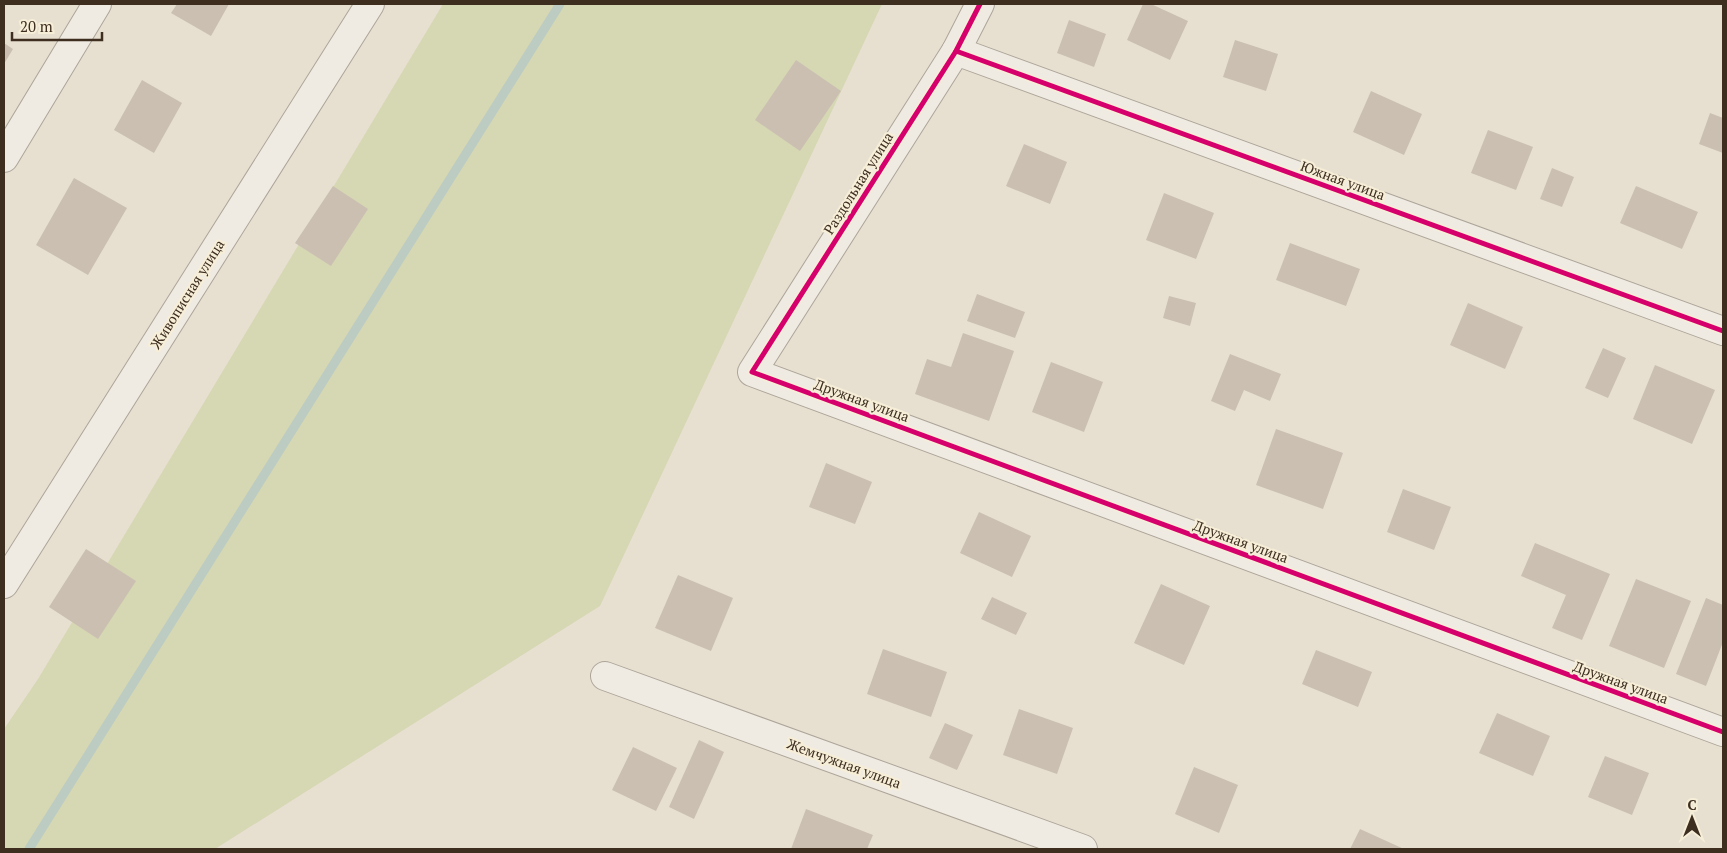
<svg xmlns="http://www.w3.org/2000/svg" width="1727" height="853" font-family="'PT Serif',serif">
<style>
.green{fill:#d6d7b3}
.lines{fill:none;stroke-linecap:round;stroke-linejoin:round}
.stream{stroke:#bcccc2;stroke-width:9}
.building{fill:#cbbfb2}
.minor-casing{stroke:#ada599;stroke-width:30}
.minor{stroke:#efebe3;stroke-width:28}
.cycleway-casing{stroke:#f7eed8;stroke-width:8}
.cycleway{stroke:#d6006c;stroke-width:5}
.labels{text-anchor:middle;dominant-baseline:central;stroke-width:4.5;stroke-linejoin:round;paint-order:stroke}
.street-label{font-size:14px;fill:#3d2e20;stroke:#f7eed8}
</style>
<rect width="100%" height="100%" fill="#e7e0d1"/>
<path class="green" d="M 443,4 L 882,4 L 600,606 L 215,849 L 4,849 L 4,729 L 38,679 Z"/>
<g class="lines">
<path class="stream" d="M 29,849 L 560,4"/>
</g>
<g class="building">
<path d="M 177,4 L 229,4 L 211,36 L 171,13 Z"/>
<path d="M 1143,4 L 1151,4 L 1188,21 L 1170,60 L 1127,40 Z"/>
<path d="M 1069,20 L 1106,34 L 1094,67 L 1057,53 Z"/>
<path d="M 1235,40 L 1278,54 L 1266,91 L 1223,77 Z"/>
<path d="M 4,43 L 13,49 L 4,64 Z"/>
<path d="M 796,60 L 841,91 L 800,151 L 755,120 Z"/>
<path d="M 142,80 L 182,103 L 154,153 L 114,130 Z"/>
<path d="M 1371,91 L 1422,114 L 1404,155 L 1353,132 Z"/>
<path d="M 1710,113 L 1723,118 L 1723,153 L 1699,144 Z"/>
<path d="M 1488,130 L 1533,147 L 1516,190 L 1471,173 Z"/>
<path d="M 1024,144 L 1067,162 L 1050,204 L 1006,186 Z"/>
<path d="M 1552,168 L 1574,177 L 1562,207 L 1540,199 Z"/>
<path d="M 74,178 L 127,208 L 88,275 L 36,245 Z"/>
<path d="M 333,186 L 368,209 L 331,266 L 295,243 Z"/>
<path d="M 1636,186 L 1698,212 L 1682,249 L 1620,223 Z"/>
<path d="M 1164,193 L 1214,213 L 1196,259 L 1146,240 Z"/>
<path d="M 1290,243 L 1360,269 L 1346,306 L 1276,280 Z"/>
<path d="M 977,294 L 1025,312 L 1015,338 L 967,321 Z"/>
<path d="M 1169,296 L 1196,303 L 1190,326 L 1163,318 Z"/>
<path d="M 1468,303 L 1523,327 L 1505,369 L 1450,345 Z"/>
<path d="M 963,333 L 1014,351 L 989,421 L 915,394 L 927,359 L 951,367 Z"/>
<path d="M 1603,348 L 1626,358 L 1608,398 L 1585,388 Z"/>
<path d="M 1230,354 L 1281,374 L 1270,401 L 1244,390 L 1235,411 L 1211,401 Z"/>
<path d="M 1051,362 L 1103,382 L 1084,432 L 1032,412 Z"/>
<path d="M 1655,365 L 1715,390 L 1692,444 L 1633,419 Z"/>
<path d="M 1276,429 L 1343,453 L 1323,509 L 1256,485 Z"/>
<path d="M 826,463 L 872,482 L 855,524 L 809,507 Z"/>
<path d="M 1403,489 L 1451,507 L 1434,550 L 1387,532 Z"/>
<path d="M 979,512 L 1031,536 L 1012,577 L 960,553 Z"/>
<path d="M 1535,543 L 1610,574 L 1582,640 L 1552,628 L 1566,595 L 1521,576 Z"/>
<path d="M 86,549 L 136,581 L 98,639 L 49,607 Z"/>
<path d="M 678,575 L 733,598 L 711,651 L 655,628 Z"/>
<path d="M 1636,579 L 1691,601 L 1664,668 L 1609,646 Z"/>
<path d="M 1161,584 L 1210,606 L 1184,665 L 1134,643 Z"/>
<path d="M 992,597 L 1027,613 L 1016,635 L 981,619 Z"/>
<path d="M 1706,598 L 1723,605 L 1723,642 L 1706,686 L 1676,674 Z"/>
<path d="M 883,649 L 947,672 L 931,717 L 867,694 Z"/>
<path d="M 1316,650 L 1372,672 L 1358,707 L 1302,684 Z"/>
<path d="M 1019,709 L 1073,728 L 1057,774 L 1003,755 Z"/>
<path d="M 1497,713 L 1550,736 L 1533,776 L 1479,753 Z"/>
<path d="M 945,723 L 973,735 L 957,770 L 929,758 Z"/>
<path d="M 699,740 L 724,752 L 694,819 L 669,807 Z"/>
<path d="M 633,747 L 677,768 L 656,811 L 612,790 Z"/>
<path d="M 1605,756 L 1649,773 L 1632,815 L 1588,797 Z"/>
<path d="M 1194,767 L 1238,785 L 1219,833 L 1175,814 Z"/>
<path d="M 806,809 L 873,835 L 867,849 L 791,849 Z"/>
<path d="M 1360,829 L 1404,849 L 1350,849 Z"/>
</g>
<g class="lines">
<g class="minor-casing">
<g id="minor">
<path d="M 980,4 L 956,51 L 752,372 L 1723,732"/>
<path d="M 956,51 L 1723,331"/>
<path d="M 4,158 L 97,4"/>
<path d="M 4,584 L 370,4"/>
<path d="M 605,676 L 1083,849"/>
</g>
</g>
<use href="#minor" class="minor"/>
<g class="cycleway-casing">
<g id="cycleway">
<path d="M 980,4 L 956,51 L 752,372 L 1723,732"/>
<path d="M 956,51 L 1723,331"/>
</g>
</g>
<use href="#cycleway" class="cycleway"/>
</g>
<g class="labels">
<g class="street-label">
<text transform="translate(1343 180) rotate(20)">Южная улица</text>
<text transform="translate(858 183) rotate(-58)">Раздольная улица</text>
<text transform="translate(187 294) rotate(-58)">Живописная улица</text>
<text transform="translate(862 400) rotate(20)">Дружная улица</text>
<text transform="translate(1241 541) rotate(20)">Дружная улица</text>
<text transform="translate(1621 682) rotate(20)">Дружная улица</text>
<text transform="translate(844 763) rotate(20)">Жемчужная улица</text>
</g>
</g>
<rect width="1727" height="853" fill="none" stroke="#3d2e20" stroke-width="10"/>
<g transform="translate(1692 818)" stroke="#f7eed8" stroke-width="4" paint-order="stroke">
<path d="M0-4L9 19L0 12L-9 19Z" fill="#3d2e20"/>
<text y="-8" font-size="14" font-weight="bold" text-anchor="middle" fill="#3d2e20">С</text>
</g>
<path d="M12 32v8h90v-8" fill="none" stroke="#3d2e20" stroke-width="2.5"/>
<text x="20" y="32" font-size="15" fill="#3d2e20" stroke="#f7eed8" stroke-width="4" paint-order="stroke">20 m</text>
</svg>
